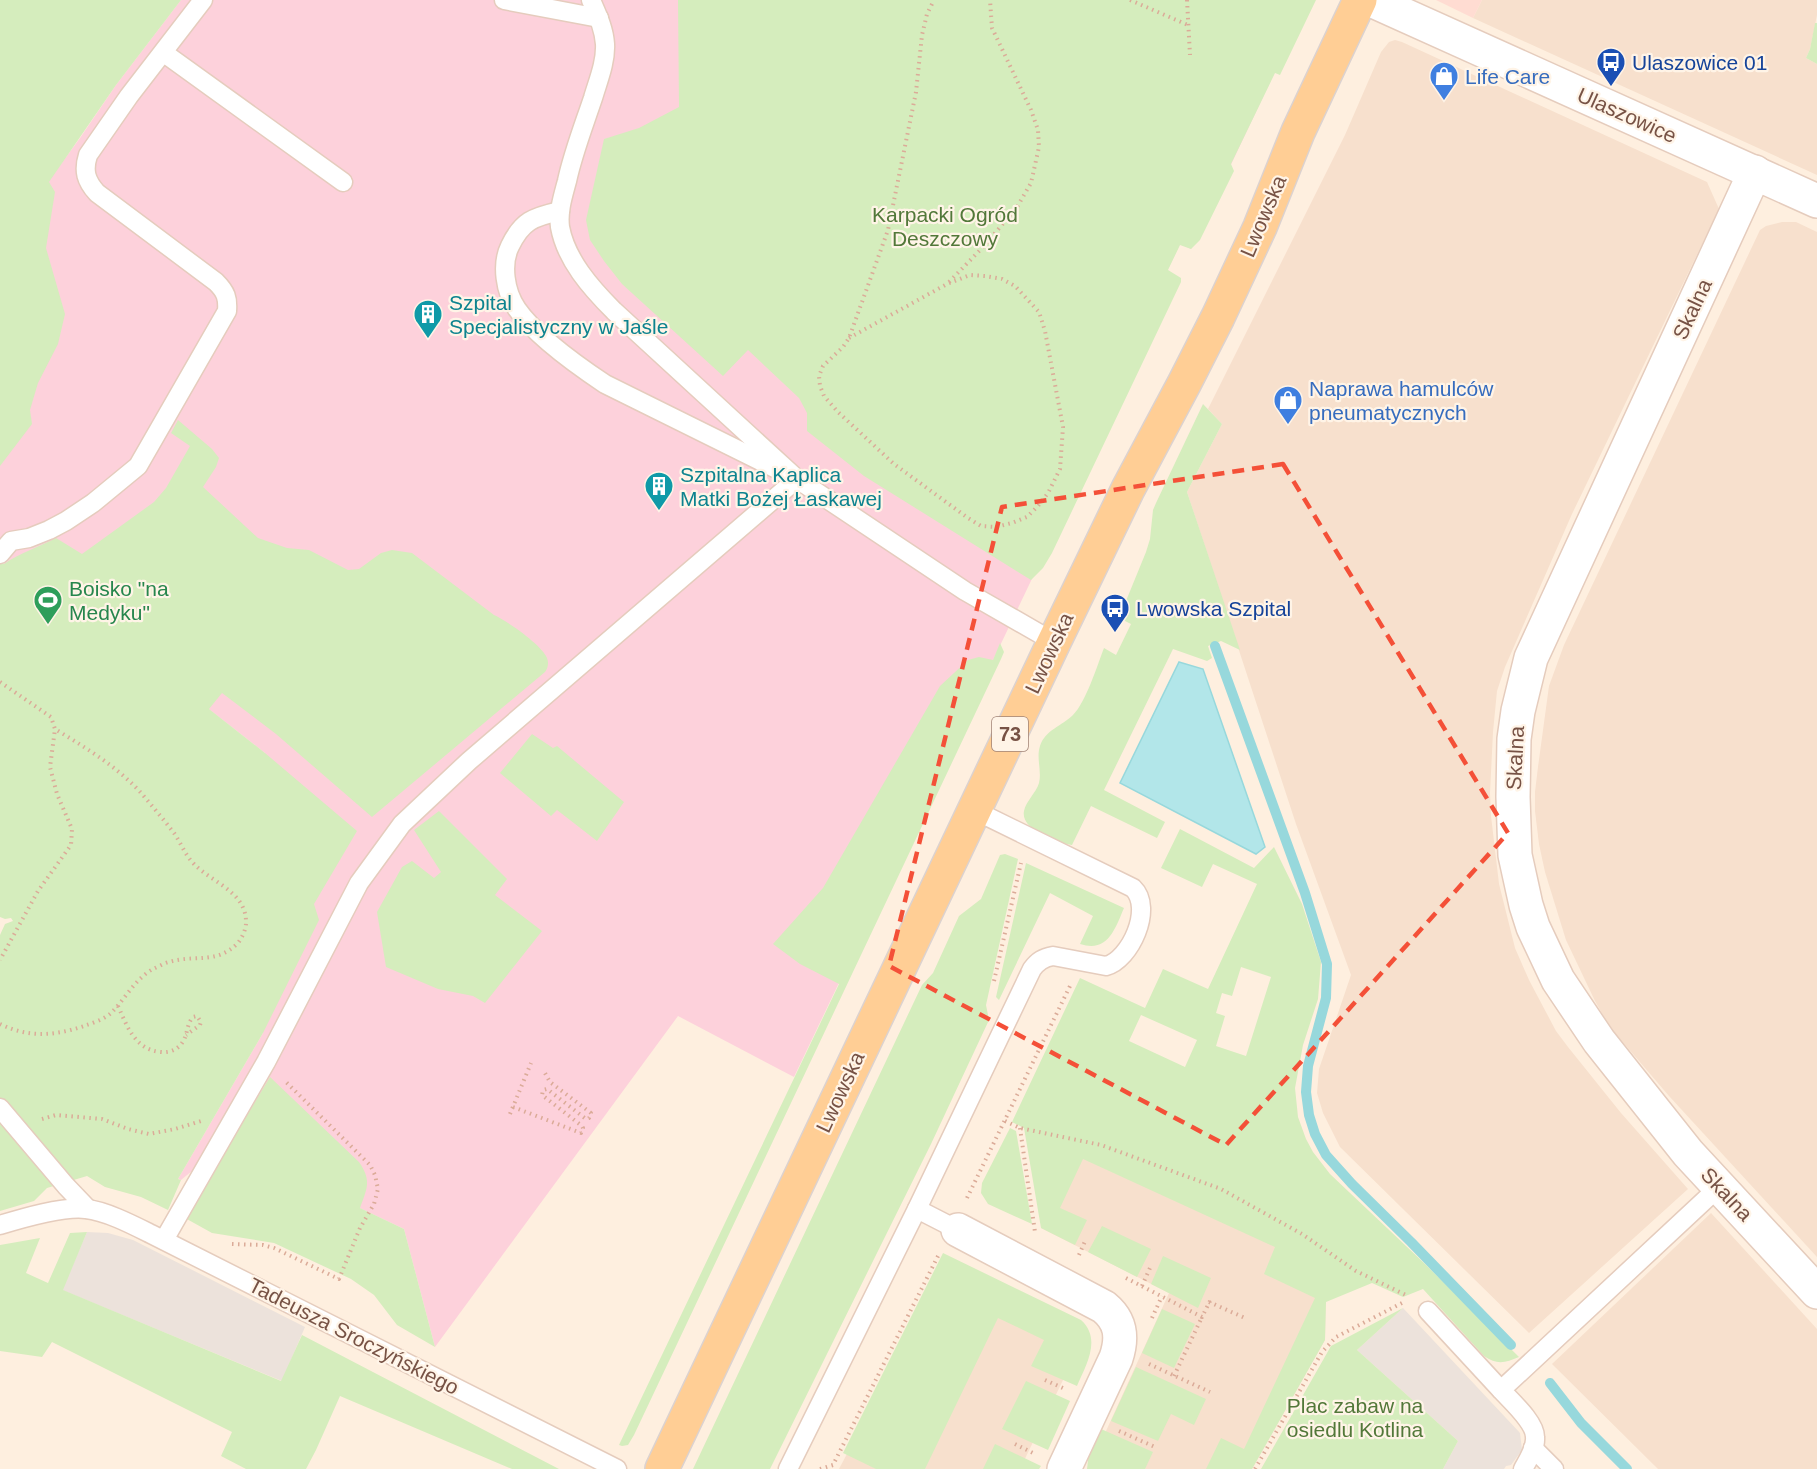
<svg xmlns="http://www.w3.org/2000/svg" width="1817" height="1469" font-family="Helvetica,sans-serif">
<style>
.residential{fill:#f7e0cd}
.commercial{fill:#ffdcd2}
.industrial{fill:#ece2db}
.medical{fill:#fdd1db}
.green{fill:#d5edbd;fill-rule:evenodd}
.water{fill:#b2e6e9;stroke:#97d8dc;stroke-width:1.5}
.lines{fill:none;stroke-linecap:round;stroke-linejoin:round}
.stream{stroke:#97d8dc;stroke-width:10}
.service-casing{stroke:#e5ccbd;stroke-width:21}
.minor-casing{stroke:#e5ccbd;stroke-width:36}
.primary-casing{stroke:#dcd2cf;stroke-width:36}
.path{stroke:#dbab98;stroke-width:4;stroke-dasharray:1.5 4.5;stroke-linecap:butt}
.service{stroke:#fff;stroke-width:18}
.minor{stroke:#fff;stroke-width:33}
.primary{stroke:#ffce95;stroke-width:33}
.marked{fill:none;stroke:#f45038;stroke-width:4.5;stroke-dasharray:12 8;stroke-linejoin:round}
.labels{text-anchor:middle;dominant-baseline:central;stroke-width:4.5;stroke-linejoin:round;paint-order:stroke}
.shield{fill:#fff4e7;stroke:#a08376;stroke-width:1.5}
.shield-label{font-size:20px;font-weight:bold;fill:#775245}
.transit-label{font-size:21px;fill:#164399;stroke:#fff4e7;text-anchor:start}
.shop-label{font-size:21px;fill:#366cbe;stroke:#fff4e7;text-anchor:start}
.street-label{font-size:21px;fill:#775245;stroke:#fff4e7}
.park-label{font-size:21px;fill:#527839;stroke:#fff4e7}
.culture-label{font-size:21px;fill:#0d838f;stroke:#fff4e7;text-anchor:start}
.leisure-label{font-size:21px;fill:#27864d;stroke:#fff4e7;text-anchor:start}
</style>
<rect width="100%" height="100%" fill="#feefdf"/>
<g class="residential">
<path d="M 1482,0 L 1817,0 L 1817,15 L 1810,49 L 1806,58 L 1817,64 L 1817,175 L 1473,18 Z"/>
<path d="M 1395,40 L 1402,42 L 1707,182 L 1719,209 L 1572,514 L 1505,667 L 1497,691 L 1493,732 L 1490,793 L 1491,816 L 1499,884 L 1515,948 L 1529,980 L 1556,1031 L 1568,1047 L 1621,1113 L 1688,1189 L 1529,1333 L 1340,1147 L 1323,1113 L 1317,1093 L 1319,1069 L 1351,975 L 1296,824 L 1187,492 L 1222,424 L 1208,409 L 1345,135 L 1381,52 L 1389,42 Z"/>
<path d="M 1782,222 L 1796,222 L 1817,232 L 1817,1257 L 1669,1096 L 1609,1026 L 1595,1001 L 1566,940 L 1545,872 L 1539,844 L 1535,811 L 1535,792 L 1538,767 L 1549,686 L 1564,645 L 1760,230 L 1766,226 Z"/>
<path d="M 1076,1141 L 1274,1226 L 1326,1276 L 1325,1340 L 1252,1469 L 1109,1469 L 1106,1431 L 1169,1293 L 1041,1228 Z"/>
<path d="M 1711,1213 L 1817,1329 L 1817,1469 L 1658,1469 L 1552,1364 Z"/>
<path d="M 977,1296 L 1053,1333 L 1063,1380 L 1020,1469 L 892,1469 Z"/>
<path d="M 848,1452 L 882,1469 L 839,1469 Z"/>
</g>
<path class="commercial" d="M 1436,0 L 1482,0 L 1473,18 Z"/>
<g class="industrial">
<path d="M 87,1232 L 108,1233 L 133,1240 L 305,1327 L 282,1381 L 62,1290 Z"/>
<path d="M 1403,1308 L 1520,1433 L 1522,1450 L 1511,1465 L 1506,1466 L 1504,1469 L 1443,1469 L 1458,1441 L 1357,1350 Z"/>
</g>
<path class="medical" d="M 181,0 L 1309,0 L 1191,249 L 1180,244 L 1168,269 L 1039,564 L 794,1077 L 678,1016 L 435,1347 L 404,1229 L 305,1182 L 206,1180 L 192,1171 L 181,1180 L 178,1179 L 263,1033 L 265,753 L 155,667 L 0,561 L 0,247 L 80,138 L 116,85 Z"/>
<g class="green">
<path d="M 0,0 L 181,0 L 116,85 L 49,182 L 55,192 L 46,248 L 65,314 L 58,344 L 38,383 L 30,410 L 32,424 L 0,466 Z"/>
<path d="M 678,0 L 1316,0 L 1280,75 L 1275,73 L 1231,164 L 1234,171 L 1200,240 L 1191,249 L 1180,245 L 1168,270 L 1181,278 L 1181,282 L 1052,553 L 1043,568 L 1031,580 L 864,476 L 807,431 L 807,413 L 799,398 L 748,350 L 723,376 L 622,284 L 604,261 L 590,240 L 586,220 L 604,139 L 639,128 L 679,107 Z"/>
<path d="M 1815,23 L 1817,23 L 1817,64 L 1806,58 L 1810,49 Z"/>
<path d="M 1203,404 L 1222,424 L 1187,492 L 1240,650 L 1221,641 L 1208,646 L 1212,658 L 1207,661 L 1173,649 L 1104,790 L 1165,822 L 1157,838 L 1091,806 L 1072,845 C 1058,843 1020,830 1024,811 C 1026,801 1036,793 1039,783 C 1042,771 1036,758 1040,746 C 1045,730 1062,726 1073,715 C 1086,702 1097,666 1104,648 L 1116,655 L 1131,624 L 1119,618 L 1146,552 L 1150,539 L 1153,510 L 1156,503 Z"/>
<path d="M 178,420 L 212,449 L 219,458 L 216,467 L 203,487 L 258,538 L 287,548 L 309,550 L 348,570 L 359,569 L 381,553 L 392,550 L 412,553 L 494,615 C 507,621 542,645 547,658 C 549,663 548,668 545,672 L 372,817 L 276,734 L 222,693 L 209,709 L 265,753 L 357,831 L 314,904 L 319,920 L 263,1033 L 178,1179 L 181,1180 L 168,1210 L 141,1197 L 105,1187 L 87,1176 L 47,1188 L 34,1201 L 0,1211 L 0,935 L 5,924 L 13,921 L 11,918 L 5,919 L 0,917 L 0,561 L 4,564 C 20,553 39,547 56,538 L 82,554 L 154,502 L 166,488 L 190,446 L 171,433 Z"/>
<path d="M 1000,643 L 1004,652 L 1001,659 L 634,1435 L 628,1445 L 622,1446 L 619,1445 L 839,984 L 800,964 L 773,944 L 823,888 L 940,686 L 968,660 L 979,657 L 993,660 Z"/>
<path d="M 532,734 L 553,748 L 557,746 L 624,802 L 597,841 L 557,810 L 551,816 L 500,773 Z"/>
<path d="M 439,811 L 507,879 L 495,895 L 542,931 L 485,1003 L 473,996 L 438,989 L 386,967 L 377,912 L 402,867 L 412,861 L 434,878 L 441,872 L 414,830 Z"/>
<path d="M 1180,829 L 1254,868 L 1274,847 L 1302,904 L 1321,962 L 1318,999 L 1303,1045 L 1295,1088 L 1298,1117 L 1306,1139 L 1313,1152 L 1330,1174 L 1425,1264 L 1519,1357 C 1505,1363 1497,1365 1484,1356 L 1423,1289 L 1403,1297 L 1372,1283 L 1326,1302 L 1325,1340 L 1252,1469 L 1206,1469 L 1221,1438 L 1244,1449 L 1315,1298 L 1264,1274 L 1275,1247 L 1083,1159 L 1060,1208 L 1087,1220 L 1075,1245 L 1041,1228 L 1024,1128 L 1012,1122 L 1080,978 L 1145,1008 L 1163,969 L 1208,989 L 1257,884 L 1213,864 L 1202,887 L 1161,868 ZM 1241,967 L 1271,977 L 1246,1056 L 1216,1046 L 1225,1016 L 1216,1013 L 1222,993 L 1232,996 ZM 1141,1015 L 1197,1040 L 1185,1067 L 1129,1041 Z"/>
<path d="M 1005,854 L 1018,859 L 986,1005 L 989,1020 L 931,1144 L 770,1469 L 693,1469 L 922,985 L 933,973 L 959,916 L 981,899 L 1000,855 Z"/>
<path d="M 1026,863 L 1124,908 C 1115,929 1108,953 1080,944 L 1093,916 L 1050,893 L 999,1000 L 996,997 Z"/>
<path d="M 270,1077 L 359,1162 C 372,1181 367,1188 360,1208 L 404,1229 L 435,1347 L 397,1325 L 374,1295 L 351,1279 L 274,1243 L 212,1233 L 185,1218 Z"/>
<path d="M 1010,1128 L 1016,1131 L 1032,1224 L 988,1204 L 981,1193 L 982,1183 Z"/>
<path d="M 1102,1226 L 1151,1249 L 1137,1277 L 1088,1252 Z"/>
<path d="M 87,1232 L 63,1290 L 281,1381 L 302,1335 L 559,1469 L 512,1469 L 340,1396 L 316,1450 L 306,1469 L 246,1469 L 221,1456 L 232,1432 L 52,1342 L 42,1357 L 0,1351 L 0,1245 L 40,1238 L 26,1273 L 48,1283 L 70,1233 Z"/>
<path d="M 943,1253 L 1081,1320 C 1102,1339 1086,1365 1077,1386 L 1031,1366 L 1044,1340 L 998,1318 L 925,1469 L 876,1469 L 843,1453 Z"/>
<path d="M 1163,1256 L 1211,1278 L 1198,1308 L 1151,1284 Z"/>
<path d="M 1403,1308 L 1357,1350 L 1458,1441 L 1443,1469 L 1261,1469 L 1331,1346 Z"/>
<path d="M 1162,1309 L 1195,1324 L 1174,1368 L 1142,1353 Z"/>
<path d="M 1136,1367 L 1206,1399 L 1194,1425 L 1171,1414 L 1158,1441 L 1111,1421 Z"/>
<path d="M 1026,1381 L 1070,1401 L 1048,1450 L 1002,1429 Z"/>
<path d="M 1101,1429 L 1153,1452 L 1145,1469 L 1087,1469 L 1089,1452 Z"/>
<path d="M 995,1444 L 1041,1466 L 1039,1469 L 983,1469 Z"/>
</g>
<path class="water" d="M 1179,662 L 1203,669 L 1265,847 L 1256,854 L 1120,783 Z"/>
<g class="lines">
<g class="stream">
<path d="M 1215,646 L 1305,893 L 1327,964 L 1326,998 L 1308,1066 L 1306,1092 L 1309,1115 L 1315,1134 L 1326,1155 L 1352,1184 L 1411,1242 L 1511,1345"/>
<path d="M 1550,1383 L 1581,1423 L 1627,1469"/>
</g>
<g class="service-casing">
<g id="service">
<path d="M 504,0 L 599,18"/>
<path d="M 591,0 C 597,14 604,28 605,44 C 606,62 598,81 593,98 C 584,125 573,153 567,181 C 563,196 558,211 560,227 C 566,260 591,288 614,311 L 797,479 L 965,591 L 1054,642"/>
<path d="M 164,53 L 343,182"/>
<path d="M 0,554 L 11,541 L 29,538 L 49,530 L 66,521 L 93,503 L 138,466 L 227,311 C 228,298 226,292 216,282 L 97,193 C 86,181 83,171 88,155 L 129,96 L 203,0"/>
<path d="M 0,1108 L 66,1186 L 88,1209"/>
<path d="M 917,1209 L 958,1230"/>
<path d="M 0,1225 C 23,1218 63,1206 86,1209 C 106,1211 133,1225 151,1234 L 617,1469"/>
<path d="M 164,1240 L 266,1062 L 359,883 L 402,824 L 469,761 L 797,479 L 605,384 C 578,366 535,335 517,309 C 505,292 501,264 510,246 C 522,221 533,217 560,211"/>
<path d="M 1428,1311 L 1501,1390"/>
<path d="M 1533,1448 L 1554,1469"/>
<path d="M 788,1469 L 917,1209 L 1032,969 C 1038,961 1043,958 1053,956 L 1106,966 C 1130,960 1154,908 1133,888 L 974,810"/>
<path d="M 1523,1469 C 1528,1460 1536,1448 1535,1437 C 1535,1422 1511,1401 1501,1390 L 1720,1186"/>
</g>
</g>
<g class="minor-casing">
<g id="minor">
<path d="M 1371,0 L 1817,201"/>
<path d="M 1755,172 L 1531,658 L 1518,711 L 1514,739 L 1513,797 L 1515,855 L 1526,905 L 1533,927 L 1558,980 L 1599,1041 L 1688,1153 L 1817,1292"/>
<path d="M 958,1230 L 1104,1307 C 1121,1321 1123,1337 1116,1358 L 1064,1469"/>
</g>
</g>
<g class="primary-casing">
<path id="primary" d="M 662,1469 L 1054,642 L 1128,489 L 1185,382 L 1218,317 L 1260,227 L 1298,132 L 1360,0"/>
</g>
<g class="path">
<path d="M 1130,0 L 1188,25"/>
<path d="M 1187,0 L 1190,55"/>
<path d="M 949,282 L 985,245 L 1017,207 L 1031,183 L 1039,147 L 1038,130 L 1031,110 L 992,28 L 990,0"/>
<path d="M 849,338 L 947,284 L 970,275 L 985,276 L 1002,279 L 1015,286 L 1039,312 L 1045,331 L 1063,427 L 1060,469 L 1048,493 L 1038,506 L 1027,517 L 1012,523 L 996,527 L 981,526 L 968,518 L 894,464 L 838,412 L 824,396 L 820,386 L 819,376 L 823,366 L 843,347 L 849,338 L 888,230 L 916,92 L 922,35 L 927,14 L 934,0"/>
<path d="M 0,682 L 51,717 L 55,729 L 50,767 L 57,794 L 72,829 L 71,845 L 38,891 L 0,960"/>
<path d="M 994,981 L 1021,863"/>
<path d="M 118,1006 C 127,1026 135,1050 161,1052 C 169,1053 177,1050 182,1043 C 188,1035 186,1025 193,1017 L 197,1016 L 201,1022 L 200,1025 L 186,1035"/>
<path d="M 0,1024 C 29,1038 54,1036 84,1026 C 93,1023 105,1019 112,1012 C 125,999 136,978 153,969 C 158,967 164,963 169,962 C 195,954 216,965 238,943 C 242,938 246,929 246,923 C 247,892 211,882 194,864 C 185,855 181,843 174,833 C 164,820 153,807 142,794 C 118,767 86,748 55,729"/>
<path d="M 513,1107 L 581,1133 L 583,1128 L 582,1126 L 542,1095 L 543,1090 L 547,1089 L 586,1119 L 589,1118 L 591,1113 L 550,1082 L 545,1073"/>
<path d="M 510,1114 L 531,1063"/>
<path d="M 42,1119 L 56,1115 L 102,1119 L 128,1129 L 149,1134 L 175,1129 L 201,1121"/>
<path d="M 1005,1121 L 1020,1128 L 1101,1145 L 1221,1189 L 1302,1234 L 1356,1271 L 1408,1296"/>
<path d="M 1020,1128 L 1035,1232"/>
<path d="M 967,1198 L 1070,986"/>
<path d="M 232,1244 L 263,1245 L 274,1248 L 339,1279 L 360,1228 L 374,1204 L 378,1189 L 375,1175 L 370,1165 L 285,1081"/>
<path d="M 1079,1255 L 1086,1239"/>
<path d="M 1126,1278 L 1202,1317 L 1212,1297"/>
<path d="M 1142,1286 L 1150,1268"/>
<path d="M 1209,1302 L 1245,1318"/>
<path d="M 1152,1318 L 1162,1296"/>
<path d="M 1149,1364 L 1210,1392"/>
<path d="M 1174,1376 L 1202,1317"/>
<path d="M 1045,1380 L 1065,1389"/>
<path d="M 1119,1431 L 1155,1447"/>
<path d="M 1015,1444 L 1035,1454"/>
<path d="M 820,1469 L 833,1465 L 938,1256"/>
<path d="M 1255,1469 L 1322,1352 L 1336,1337 L 1402,1303"/>
</g>
<use href="#service" class="service"/>
<use href="#minor" class="minor"/>
<use href="#primary" class="primary"/>
</g>
<path class="marked" d="M 1283,464 L 1508,833 L 1226,1145 L 889,966 L 1002,507 Z"/>
<defs>
<g id="bus-pin" transform="scale(1.5)"><path d="M0 17L-7.5 6A9.5 9.5 0 1 1 7.5 6Z" fill="#1a4fb4" stroke="#fff4e7"/><path d="M-5-6H5V4H4V6H2V4H-2V6H-4V4H-5ZM-3.5-4V0h7V-4ZM-3.5 1.2v1.5H-2V1.2ZM2 1.2v1.5H3.5V1.2Z" fill="#fff"/></g>
<g id="shop-pin" transform="scale(1.5)"><path d="M0 17L-7.5 6A9.5 9.5 0 1 1 7.5 6Z" fill="#3f7fe0" stroke="#fff4e7"/><path d="M-5-2.5h2.3a2.7 3.5 0 0 1 5.4 0H5L5.5 6h-11ZM-1.5-2.5h3a1.5 2.3 0 0 0-3 0Z" fill="#fff"/></g>
<g id="building-pin" transform="scale(1.5)"><path d="M0 17L-7.5 6A9.5 9.5 0 1 1 7.5 6Z" fill="#0f9aa8" stroke="#fff4e7"/><path d="M-4-6H4V6H1V3H-1V6H-4ZM-2.5-4.3h1.7v1.8h-1.7ZM.8-4.3h1.7v1.8H.8ZM-2.5-1h1.7V.8h-1.7ZM.8-1h1.7V.8H.8Z" fill="#fff"/></g>
<g id="stadium-pin" transform="scale(1.5)"><path d="M0 17L-7.5 6A9.5 9.5 0 1 1 7.5 6Z" fill="#2e9e5b" stroke="#fff4e7"/><path d="M0-5a6.5 5 0 1 0 0 10a6.5 5 0 1 0 0-10ZM-3.5-1.8h7v3.6h-7Z" fill="#fff"/></g>
</defs>
<g fill-rule="evenodd">
<use href="#bus-pin" x="1611" y="62"/>
<use href="#shop-pin" x="1444" y="76"/>
<use href="#building-pin" x="428" y="314"/>
<use href="#shop-pin" x="1288" y="400"/>
<use href="#building-pin" x="659" y="486"/>
<use href="#stadium-pin" x="48" y="600"/>
<use href="#bus-pin" x="1115" y="608"/>
</g>
<g class="labels">
<rect class="shield" x="992" y="717" width="36" height="34" rx="4.5"/>
<g class="shield-label">
<text x="1010" y="734">73</text>
</g>
<g class="transit-label">
<text x="1632" y="62">Ulaszowice 01</text>
<text x="1136" y="608">Lwowska Szpital</text>
</g>
<g class="shop-label">
<text x="1465" y="76">Life Care</text>
<text x="1309" y="388">Naprawa hamulców<tspan x="1309" dy="24">pneumatycznych</tspan></text>
</g>
<g class="street-label">
<text transform="translate(1627 115) rotate(24)">Ulaszowice</text>
<text transform="translate(1263 216) rotate(-67)">Lwowska</text>
<text transform="translate(1692 309) rotate(-65)">Skalna</text>
<text transform="translate(1049 653) rotate(-65)">Lwowska</text>
<text transform="translate(1515 758) rotate(-87)">Skalna</text>
<text transform="translate(840 1092) rotate(-65)">Lwowska</text>
<text transform="translate(1727 1194) rotate(47)">Skalna</text>
<text transform="translate(354 1336) rotate(27)">Tadeusza Sroczyńskiego</text>
</g>
<g class="park-label">
<text x="945" y="214">Karpacki Ogród<tspan x="945" dy="24">Deszczowy</tspan></text>
<text x="1355" y="1405">Plac zabaw na<tspan x="1355" dy="24">osiedlu Kotlina</tspan></text>
</g>
<g class="culture-label">
<text x="449" y="302">Szpital<tspan x="449" dy="24">Specjalistyczny w Jaśle</tspan></text>
<text x="680" y="474">Szpitalna Kaplica<tspan x="680" dy="24">Matki Bożej Łaskawej</tspan></text>
</g>
<g class="leisure-label">
<text x="69" y="588">Boisko "na<tspan x="69" dy="24">Medyku"</tspan></text>
</g>
</g>
</svg>
